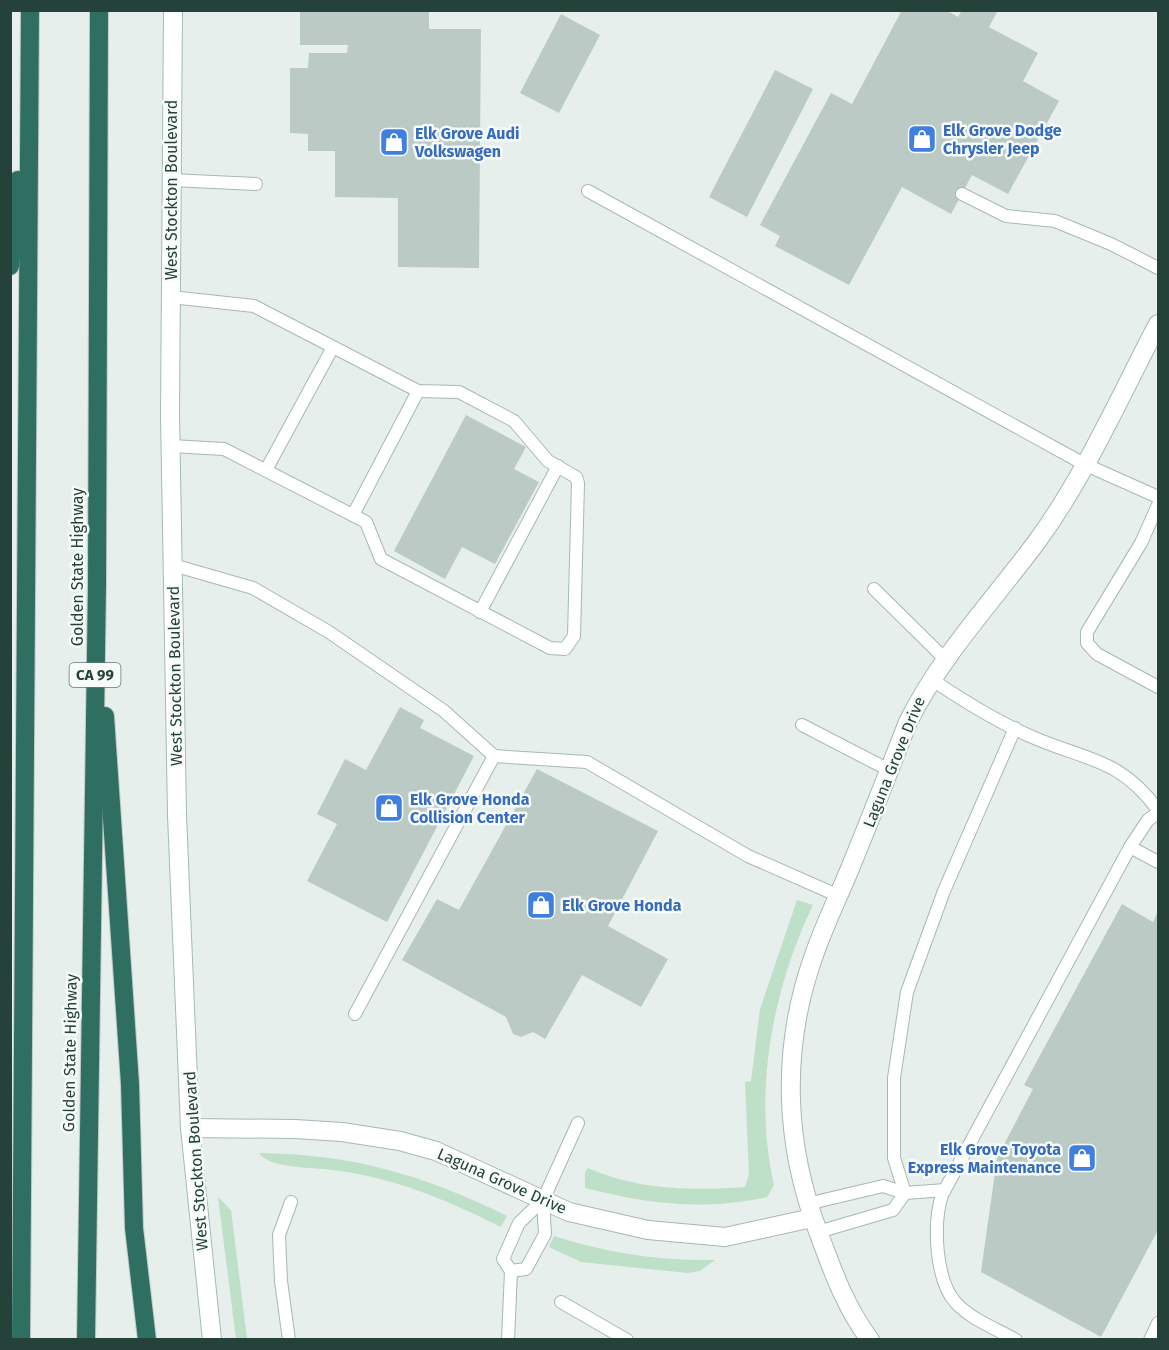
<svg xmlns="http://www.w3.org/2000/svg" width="1169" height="1350" font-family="'Fira Sans',sans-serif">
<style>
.green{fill:#bfe0c8}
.building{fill:#bbcac4}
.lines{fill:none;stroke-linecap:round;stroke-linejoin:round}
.lane-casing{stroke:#a8b8b2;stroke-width:14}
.street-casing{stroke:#a8b8b2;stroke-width:20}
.secondary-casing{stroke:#a4bbb3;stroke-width:20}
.highway-casing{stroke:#c2cac8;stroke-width:20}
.lane{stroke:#fff;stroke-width:12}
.street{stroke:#fff;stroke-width:18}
.secondary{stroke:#fff;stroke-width:18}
.highway{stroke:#2f6f62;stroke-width:18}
.labels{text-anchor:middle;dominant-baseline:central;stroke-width:5;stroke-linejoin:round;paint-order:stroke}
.shield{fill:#f7fbf9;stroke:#637a73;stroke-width:1.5}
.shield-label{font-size:15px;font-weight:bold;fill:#24423a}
.shop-label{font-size:16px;font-weight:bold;fill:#366cbe;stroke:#f7fbf9;text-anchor:start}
.street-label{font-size:16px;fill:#24423a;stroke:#f7fbf9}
</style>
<rect width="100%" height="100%" fill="#e6efeb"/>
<g class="green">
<path d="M 797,900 L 813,905 C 772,990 753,1093 774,1185 L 767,1197 C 702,1211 649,1204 585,1188 L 585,1172 L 588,1168 C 637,1190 693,1191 745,1187 L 749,1174 L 745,1082 L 751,1081 L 760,1009 Z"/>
<path d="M 259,1153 C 352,1154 424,1175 507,1216 L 501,1227 C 447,1200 393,1177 332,1170 C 313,1167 269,1169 259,1153 Z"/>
<path d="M 218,1197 L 231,1210 L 247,1339 L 236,1339 Z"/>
<path d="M 554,1236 C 607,1253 659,1261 715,1260 L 700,1271 L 687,1273 L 581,1262 L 549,1247 Z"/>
</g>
<g class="building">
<path d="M 300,10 L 429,10 L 429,29 L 481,29 L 479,268 L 398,267 L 398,198 L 335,197 L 335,151 L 308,151 L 308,134 L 290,133 L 290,68 L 308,68 L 309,53 L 347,53 L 348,45 L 300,45 Z"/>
<path d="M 902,10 L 946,10 L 958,17 L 962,10 L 998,10 L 989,27 L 1038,53 L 1023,81 L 1059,101 L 1008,194 L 972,175 L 951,214 L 902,187 L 849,285 L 775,246 L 780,236 L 760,225 L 831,93 L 852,104 Z"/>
<path d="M 561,14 L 600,35 L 559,113 L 520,93 Z"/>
<path d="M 775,70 L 813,89 L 747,217 L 709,197 Z"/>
<path d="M 466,415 L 526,447 L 514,469 L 539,482 L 495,564 L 462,547 L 445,579 L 394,551 Z"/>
<path d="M 400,707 L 424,720 L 420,728 L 474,756 L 387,922 L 307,881 L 337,824 L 317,814 L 345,759 L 366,770 Z"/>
<path d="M 537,769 L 658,831 L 608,926 L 668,959 L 641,1007 L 582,975 L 545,1039 L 533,1032 L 521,1037 L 513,1034 L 506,1017 L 402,960 L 437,899 L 459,910 Z"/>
<path d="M 1122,904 L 1153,922 L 1158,911 L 1158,1230 L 1101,1337 L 981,1272 L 997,1158 L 1033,1089 L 1024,1085 Z"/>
</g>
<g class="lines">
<g class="lane-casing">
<g id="lane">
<path d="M 171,180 L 256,184"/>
<path d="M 588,191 L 1084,464 L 1158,497"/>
<path d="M 962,194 L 1006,216 L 1055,221 L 1111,244 L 1158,268"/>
<path d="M 171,297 L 254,306 L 418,391 L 459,392 L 514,421 L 548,461 L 576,477 L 578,483 L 574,636 L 565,649 L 550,648 L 381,559 L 366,522 L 224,449 L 171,446"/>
<path d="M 266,470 L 333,347"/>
<path d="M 1158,505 L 1141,543 L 1087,632 L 1087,643 L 1097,654 L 1158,687"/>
<path d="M 353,515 L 418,391"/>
<path d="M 173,565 L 253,588 L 329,632 L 444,711 L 494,756"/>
<path d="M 874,589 L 944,658"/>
<path d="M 480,612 L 558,466"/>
<path d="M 931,679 C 962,700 996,721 1030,736 C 1086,761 1119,757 1158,810"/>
<path d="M 802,725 L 889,770"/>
<path d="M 1130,847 L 1158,862"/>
<path d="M 355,1014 L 494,756 L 587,762 L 748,856 L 839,896"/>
<path d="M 945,1190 L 905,1193 L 894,1158 L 894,1078 L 907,992 L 944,891 L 1015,728"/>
<path d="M 543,1200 L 545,1234 L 526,1269 L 511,1271 L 503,1259 L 519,1223 L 543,1200 L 578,1123"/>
<path d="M 807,1204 L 883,1186 L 905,1193 L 893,1210 L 818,1232"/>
<path d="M 561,1302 L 627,1340"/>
<path d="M 289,1340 L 281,1281 L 279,1235 L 291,1202"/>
<path d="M 508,1340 L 511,1271"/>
<path d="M 1016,1340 C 997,1329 972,1320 956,1303 C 935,1280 933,1223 942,1195 L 1130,847 L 1148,820 L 1158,813"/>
<path d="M 1150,1340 L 1158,1323"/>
</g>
</g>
<g class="street-casing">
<g id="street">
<path d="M 190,1128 L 295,1129 L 342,1132 L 400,1141 L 436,1151 L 569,1212 L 648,1230 L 725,1237 L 812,1218"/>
<path d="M 870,1340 C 845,1306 833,1272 819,1234 C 784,1144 781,1049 813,958 C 824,925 840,894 853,861 C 872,815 890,768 908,722 C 942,654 993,601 1038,540 C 1086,474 1120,396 1158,324"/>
</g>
</g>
<g class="secondary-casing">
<path id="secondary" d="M 173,10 L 170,414 L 177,815 L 190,1128 L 212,1340"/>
</g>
<g class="highway-casing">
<g id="highway">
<path d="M 10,266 L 18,180"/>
<path d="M 105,716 L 130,1084 L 134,1228 L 147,1340"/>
<path d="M 21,1340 L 30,10"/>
<path d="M 86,1340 L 97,584 L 99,10"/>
</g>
</g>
<use href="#lane" class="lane"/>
<use href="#street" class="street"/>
<use href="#secondary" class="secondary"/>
<use href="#highway" class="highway"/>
</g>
<defs>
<g id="shop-square" transform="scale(1.5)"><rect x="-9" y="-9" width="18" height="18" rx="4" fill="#3f7fe0" stroke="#f7fbf9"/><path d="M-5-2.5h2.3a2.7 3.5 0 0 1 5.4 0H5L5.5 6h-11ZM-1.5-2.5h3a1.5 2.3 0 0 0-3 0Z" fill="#fff"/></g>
</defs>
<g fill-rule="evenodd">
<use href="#shop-square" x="922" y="139"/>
<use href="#shop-square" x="394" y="142"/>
<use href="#shop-square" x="389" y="808"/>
<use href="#shop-square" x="541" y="905"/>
<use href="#shop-square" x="1082" y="1158"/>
</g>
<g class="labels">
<rect class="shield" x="69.5" y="663" width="51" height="24" rx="4.5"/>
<g class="shield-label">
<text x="95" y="675">CA 99</text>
</g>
<g class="shop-label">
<text x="943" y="130">Elk Grove Dodge<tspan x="943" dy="18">Chrysler Jeep</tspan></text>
<text x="415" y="133">Elk Grove Audi<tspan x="415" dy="18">Volkswagen</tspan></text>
<text x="410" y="799">Elk Grove Honda<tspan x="410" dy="18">Collision Center</tspan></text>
<text x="562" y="905">Elk Grove Honda</text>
<text x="1061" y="1149" text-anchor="end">Elk Grove Toyota<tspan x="1061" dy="18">Express Maintenance</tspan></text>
</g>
<g class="street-label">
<text transform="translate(171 190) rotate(-90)">West Stockton Boulevard</text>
<text transform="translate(77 567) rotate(-90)">Golden State Highway</text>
<text transform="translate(175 676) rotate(-91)">West Stockton Boulevard</text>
<text transform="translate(894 762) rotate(-68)">Laguna Grove Drive</text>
<text transform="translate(70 1053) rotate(-89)">Golden State Highway</text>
<text transform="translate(196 1161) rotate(-94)">West Stockton Boulevard</text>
<text transform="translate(502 1181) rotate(24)">Laguna Grove Drive</text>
</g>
</g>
<rect width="1169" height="1350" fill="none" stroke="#24423a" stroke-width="24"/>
</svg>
